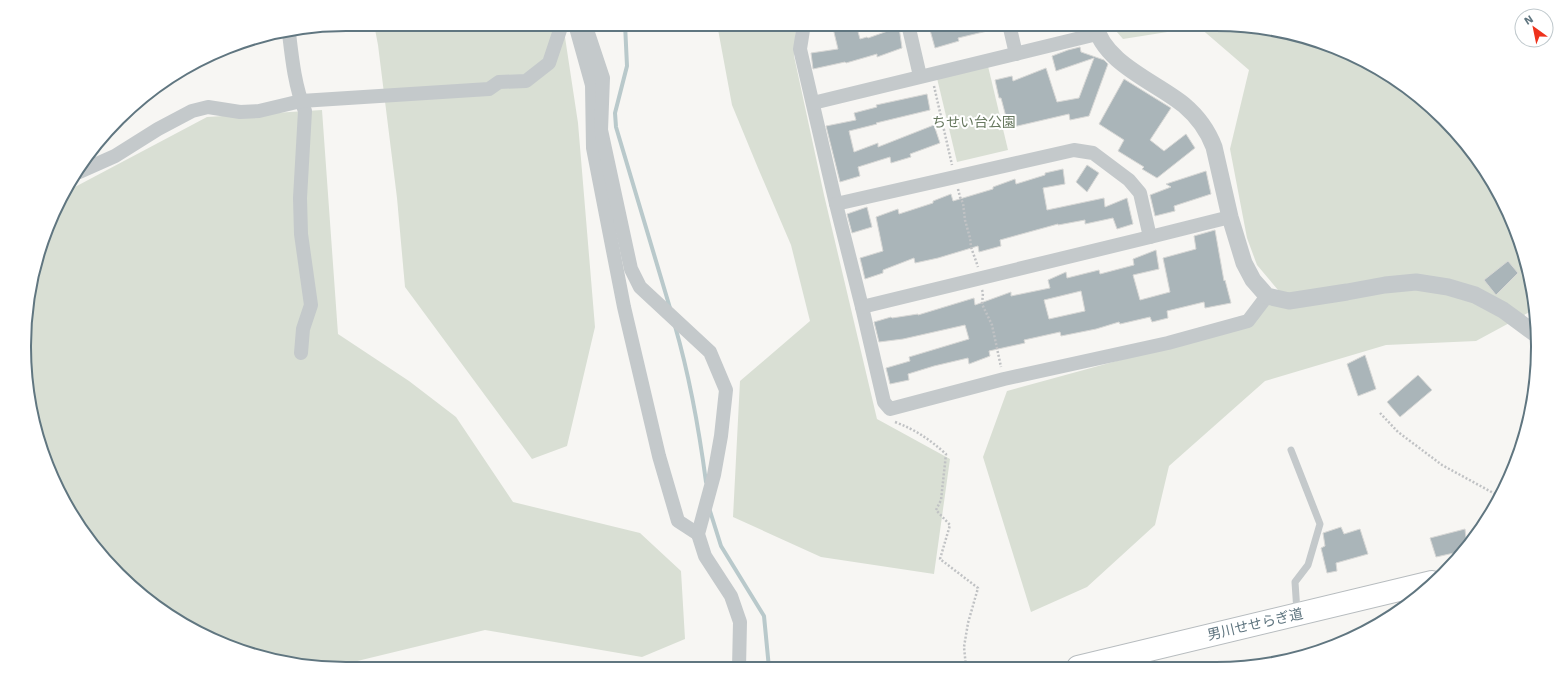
<svg xmlns="http://www.w3.org/2000/svg" width="1562" height="693" font-family="'Work Sans','Noto Sans JP',sans-serif">
<style>
.green{fill:#d9dfd4}
.lines{fill:none;stroke-linecap:round;stroke-linejoin:round}
.stream{stroke:#b9c9cb;stroke-width:4}
.building{fill:#aab5b9;stroke:#d8d8d6;fill-rule:evenodd}
.primary-casing{stroke:#b7bcbf;stroke-width:24}
.path{stroke:#c0c2c4;stroke-width:2.5;stroke-dasharray:2 2;stroke-linecap:butt}
.service{stroke:#c4c9cb;stroke-width:7}
.minor{stroke:#c4c9cb;stroke-width:14}
.tertiary{stroke:#c4c9cb;stroke-width:17}
.primary{stroke:#fff;stroke-width:22}
.labels{text-anchor:middle;dominant-baseline:central;stroke-width:4;stroke-linejoin:round;paint-order:stroke}
.park-label{font-size:14px;fill:#67785f;stroke:#fff}
.street-label{font-size:14px;fill:#607680;stroke:#fff}
.rim{fill:none;stroke:#607680;stroke-width:2}
</style>
<rect width="100%" height="100%" fill="#f7f6f3"/>
<g class="green">
<path d="M 374,24 L 563,24 L 578,123 L 595,327 L 567,446 L 532,459 L 405,287 L 397,198 L 378,45 Z"/>
<path d="M 717,24 L 798,24 L 796,29 L 794,56 L 824,195 L 877,419 L 950,459 L 934,574 L 821,557 L 733,517 L 740,381 L 810,321 L 791,245 L 758,168 L 732,105 Z"/>
<path d="M 1110,24 L 1216,24 L 1319,41 L 1377,67 L 1428,104 L 1471,150 L 1505,204 L 1527,263 L 1535,309 L 1476,341 L 1386,345 L 1265,381 L 1169,466 L 1155,525 L 1087,587 L 1031,612 L 983,457 L 1007,391 L 1252,324 L 1278,290 L 1257,265 L 1247,238 L 1230,149 L 1249,70 L 1199,27 L 1123,39 Z"/>
<path d="M 987,62 L 1008,150 L 957,162 L 936,74 Z"/>
<path d="M 322,110 L 338,334 L 409,381 L 456,417 L 513,502 L 640,533 L 681,571 L 685,639 L 642,657 L 485,630 L 345,664 L 341,668 L 243,652 L 185,626 L 134,589 L 67,508 L 41,450 L 27,389 L 30,284 L 66,188 L 73,188 L 207,117 Z"/>
</g>
<g class="lines">
<g class="stream">
<path d="M 625,24 L 627,66 L 615,113 L 616,127 L 670,308"/>
<path d="M 675,326 C 690,378 699,429 706,482"/>
<path d="M 710,511 L 721,546 L 764,616 L 769,668"/>
</g>
</g>
<g class="building">
<path d="M 832,24 L 856,24 L 860,39 L 867,37 L 868,38 L 899,27 L 902,48 L 877,57 L 877,54 L 846,63 L 845,62 L 813,69 L 811,53 L 838,49 Z"/>
<path d="M 948,24 L 999,24 L 1000,28 L 958,38 L 959,41 L 935,48 L 930,30 Z"/>
<path d="M 1080,47 L 1081,52 L 1104,60 L 1108,64 L 1089,116 L 1070,120 L 1069,114 L 1009,128 L 1001,98 L 999,98 L 995,80 L 1012,76 L 1013,81 L 1046,68 L 1057,102 L 1079,98 L 1094,58 L 1056,71 L 1052,56 L 1068,50 Z"/>
<path d="M 1124,79 L 1171,108 L 1150,140 L 1164,151 L 1186,134 L 1195,148 L 1157,178 L 1142,169 L 1144,167 L 1118,151 L 1124,140 L 1099,124 Z"/>
<path d="M 927,94 L 930,110 L 876,123 L 877,124 L 849,131 L 854,152 L 878,143 L 878,147 L 934,125 L 940,143 L 910,154 L 911,157 L 891,163 L 890,157 L 858,167 L 860,176 L 840,182 L 826,126 L 856,120 L 854,113 L 877,107 L 876,105 Z"/>
<path d="M 1087,165 L 1099,173 L 1087,192 L 1076,182 Z"/>
<path d="M 1063,169 L 1065,184 L 1043,188 L 1047,210 L 1104,198 L 1105,207 L 1127,198 L 1133,224 L 1117,229 L 1113,218 L 1085,224 L 1085,220 L 1058,225 L 1058,224 L 1000,240 L 1001,246 L 979,252 L 978,246 L 938,258 L 915,263 L 914,258 L 883,270 L 883,273 L 865,279 L 860,258 L 883,251 L 876,217 L 898,209 L 899,214 L 933,203 L 933,201 L 951,194 L 953,201 L 993,189 L 993,187 L 1015,179 L 1016,184 L 1045,175 L 1045,173 Z"/>
<path d="M 1206,171 L 1211,194 L 1174,206 L 1175,211 L 1155,216 L 1150,195 L 1171,187 L 1166,184 Z"/>
<path d="M 867,207 L 872,227 L 852,233 L 847,214 Z"/>
<path d="M 1215,230 L 1224,281 L 1225,280 L 1231,303 L 1205,308 L 1204,302 L 1167,311 L 1168,318 L 1152,322 L 1150,317 L 1120,324 L 1119,322 L 1096,329 L 1061,336 L 1060,332 L 1024,340 L 1025,343 L 989,351 L 990,356 L 969,364 L 968,358 L 934,366 L 908,374 L 909,380 L 890,384 L 886,368 L 910,361 L 909,357 L 969,339 L 965,325 L 903,339 L 879,342 L 874,322 L 891,317 L 892,318 L 918,314 L 918,315 L 974,298 L 975,305 L 1011,292 L 1011,296 L 1050,288 L 1048,280 L 1066,272 L 1067,278 L 1099,270 L 1100,274 L 1134,265 L 1133,259 L 1156,250 L 1159,269 L 1133,275 L 1140,300 L 1170,292 L 1163,258 L 1196,249 L 1194,236 ZM 1081,291 L 1085,311 L 1049,319 L 1044,300 Z"/>
<path d="M 1508,261 L 1518,273 L 1496,295 L 1484,280 Z"/>
<path d="M 1365,355 L 1376,389 L 1358,396 L 1347,364 Z"/>
<path d="M 1418,375 L 1432,390 L 1400,417 L 1387,402 Z"/>
<path d="M 1341,527 L 1344,534 L 1360,529 L 1368,554 L 1336,563 L 1337,571 L 1327,573 L 1321,548 L 1325,546 L 1323,533 Z"/>
<path d="M 1465,529 L 1467,547 L 1463,551 L 1436,557 L 1430,538 Z"/>
</g>
<g class="lines">
<g class="primary-casing">
<path id="primary" d="M 1078,667 L 1432,582"/>
</g>
<g class="path">
<path d="M 934,86 L 952,165"/>
<path d="M 958,189 L 960,197 L 963,203 L 965,220 L 970,238 L 971,247 L 978,267"/>
<path d="M 982,290 L 983,293 L 982,304 L 992,325 L 1001,367"/>
<path d="M 1380,413 L 1398,432 L 1442,465 L 1497,495"/>
<path d="M 895,422 C 916,430 929,439 946,454 L 941,500 L 936,510 L 950,525 L 940,559 L 978,588 L 968,623 L 964,647 L 966,667"/>
</g>
<path class="service" d="M 1291,450 L 1320,524 L 1308,565 L 1295,582 L 1297,612"/>
<g class="minor">
<path d="M 575,24 L 592,85 L 593,148 L 624,307 L 659,456 L 678,521 L 698,534"/>
<path d="M 585,24 L 603,78 L 601,130 L 631,269 L 640,287 L 710,352 L 726,390 L 721,436 L 714,475 L 698,534 L 705,556 L 731,596 L 740,622 L 739,668"/>
<path d="M 804,24 L 800,49 L 836,204 L 862,307 L 884,402 L 890,409 L 1004,379 L 1168,343 L 1248,321 L 1267,296"/>
<path d="M 908,24 L 920,76"/>
<path d="M 1009,24 L 1016,54"/>
<path d="M 289,33 C 292,59 295,87 305,111 L 300,198 L 301,234 L 311,305 L 303,329 L 301,353"/>
<path d="M 813,103 L 1097,34"/>
<path d="M 79,172 L 115,156 L 158,129 L 192,111 L 208,107 L 240,112 L 259,111 L 301,101 L 489,89 L 499,82 L 526,81 L 549,63 L 562,24"/>
<path d="M 836,204 L 1074,150 L 1093,153 L 1129,180 L 1140,193 L 1150,237"/>
<path d="M 862,307 L 1150,237 L 1230,217"/>
</g>
<path class="tertiary" d="M 1095,24 C 1103,63 1156,82 1184,105 C 1197,116 1208,131 1214,147 L 1230,217 L 1244,263 L 1253,280 L 1267,296 L 1289,301 L 1347,292 L 1385,285 L 1416,282 L 1448,287 L 1475,295 L 1503,310 L 1537,335"/>
<use href="#primary" class="primary"/>
</g>
<g class="labels">
<g class="park-label">
<text x="974" y="122">ちせい台公園</text>
</g>
<g class="street-label">
<text transform="translate(1255 624) rotate(-13)">男川せせらぎ道</text>
</g>
</g>
<path d="M0 0H1562V693H0ZM346 31H1216A315 315 0 0 1 1531 346V347A315 315 0 0 1 1216 662H346A315 315 0 0 1 31 347V346A315 315 0 0 1 346 31Z" fill="#fff" fill-rule="evenodd"/>
<path class="rim" d="M346 31H1216A315 315 0 0 1 1531 346V347A315 315 0 0 1 1216 662H346A315 315 0 0 1 31 347V346A315 315 0 0 1 346 31Z"/>
<g transform="translate(1534 28) rotate(327)"><circle r="19" fill="#ffffff" stroke="#bfc8cc"/>
<path d="M0-3L7 15L0 10L-7 15Z" fill="#ee321c"/>
<text y="-6" font-size="11" font-weight="bold" text-anchor="middle" fill="#607680">N</text>
</g>
</svg>
